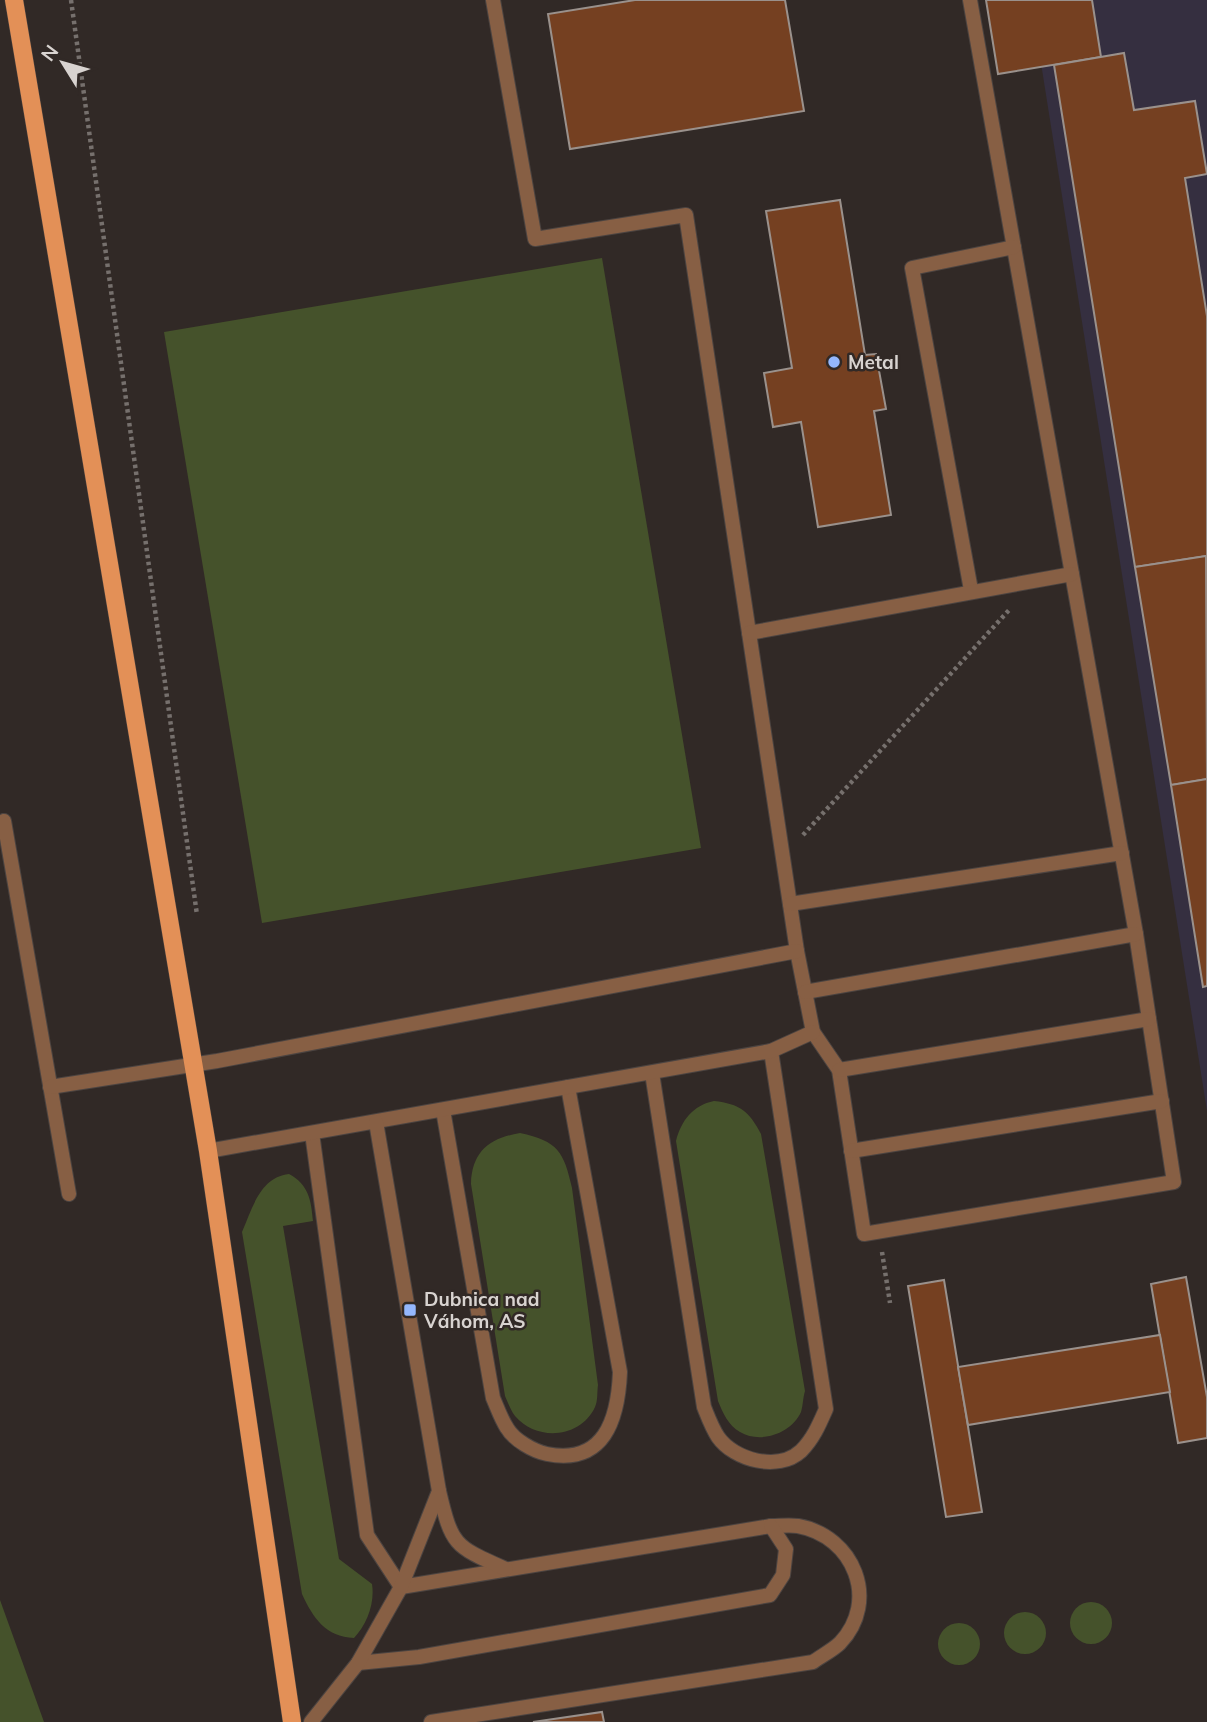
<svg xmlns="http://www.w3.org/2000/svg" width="1207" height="1722" font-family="Mulish,sans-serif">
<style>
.industrial{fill:#352f40}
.green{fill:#45522b}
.building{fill:#754021;stroke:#9a918c;stroke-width:2}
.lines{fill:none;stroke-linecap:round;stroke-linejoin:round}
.service-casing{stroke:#4c4441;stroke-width:16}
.primary-casing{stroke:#4c4441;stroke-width:19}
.path{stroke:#76706d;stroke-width:4.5;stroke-dasharray:3.5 3.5;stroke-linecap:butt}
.service{stroke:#875f44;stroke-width:14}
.primary{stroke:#e39057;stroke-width:18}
.poi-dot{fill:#94b7fd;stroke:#312926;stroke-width:2.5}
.labels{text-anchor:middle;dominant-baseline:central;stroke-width:5;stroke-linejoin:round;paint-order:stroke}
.poi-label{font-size:19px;font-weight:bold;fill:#d8d3d0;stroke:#312926;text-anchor:start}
</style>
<rect width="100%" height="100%" fill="#312926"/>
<path class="industrial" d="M 1031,0 L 1207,0 L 1207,1111 Z"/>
<g class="green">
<path d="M 602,258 L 701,848 L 262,923 L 164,332 Z"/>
<path d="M 714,1101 C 740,1104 749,1111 761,1134 L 805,1391 C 803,1397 803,1406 801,1412 C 791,1434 760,1444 740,1432 C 728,1425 723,1413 718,1401 L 676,1141 C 681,1121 693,1105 714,1101 Z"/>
<path d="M 520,1133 C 558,1141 564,1152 572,1188 L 598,1385 C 597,1391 598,1401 595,1407 C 581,1438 537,1442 515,1416 C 511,1411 508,1403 505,1396 L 471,1184 C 472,1151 490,1138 520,1133 Z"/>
<path d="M 289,1174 C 309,1185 311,1200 313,1221 L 283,1226 L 339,1559 L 372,1584 C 375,1603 367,1624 354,1638 C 326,1637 313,1618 302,1594 L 242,1232 C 252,1209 260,1177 289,1174 Z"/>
<path d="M 0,1600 L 44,1722 L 0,1722 Z"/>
<circle cx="1091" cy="1623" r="21"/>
<circle cx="1025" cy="1633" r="21"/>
<circle cx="959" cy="1644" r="21"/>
</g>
<g class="building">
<path d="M 635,0 L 785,0 L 804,111 L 570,149 L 548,14 Z"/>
<path d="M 986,0 L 1092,0 L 1101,57 L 998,74 Z"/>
<path d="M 1124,53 L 1134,110 L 1195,101 L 1207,174 L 1185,178 L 1207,316 L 1207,556 L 1135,567 L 1054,65 Z"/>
<path d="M 840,200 L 865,355 L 876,354 L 886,409 L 874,411 L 891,515 L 818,527 L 801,422 L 773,427 L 764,373 L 792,368 L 766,211 Z"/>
<path d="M 1206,556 L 1207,779 L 1171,785 L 1135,567 Z"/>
<path d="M 1207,779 L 1207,986 L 1203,987 L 1171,785 Z"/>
<path d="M 1186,1277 L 1207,1397 L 1207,1438 L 1178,1443 L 1151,1284 Z"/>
<path d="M 944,1280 L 982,1512 L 946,1517 L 908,1286 Z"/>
<path d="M 1160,1335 L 1170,1392 L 968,1425 L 958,1367 Z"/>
<path d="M 602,1712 L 604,1722 L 533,1722 Z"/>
</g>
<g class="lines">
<g class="service-casing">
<g id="service">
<path d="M 493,0 L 535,239 L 686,215 L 797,951 L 813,1032 L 839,1070 L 864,1234 L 1174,1182 L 1136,934 L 970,0"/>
<path d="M 971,590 L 912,268 L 1014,247"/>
<path d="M 749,633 L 1072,574"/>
<path d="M 4,821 L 69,1194"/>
<path d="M 790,904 L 1122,853"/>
<path d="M 805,992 L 1136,934"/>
<path d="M 839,1070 L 1149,1019"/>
<path d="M 652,1073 L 704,1407 C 708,1417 712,1428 718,1437 C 734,1460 778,1472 801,1451 C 813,1439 819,1425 826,1409 L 771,1051"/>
<path d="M 50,1087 L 217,1061 L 797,951"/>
<path d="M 443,1110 L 493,1398 C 497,1407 501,1419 507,1428 C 514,1440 533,1451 547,1454 C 604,1465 618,1420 620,1372 L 568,1087"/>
<path d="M 312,1133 L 367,1535 L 401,1587 L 771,1526 C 779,1526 790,1525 798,1526 C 854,1536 880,1601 840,1643 C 833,1650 821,1656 813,1662 L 431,1722"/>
<path d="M 208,1151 L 771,1051 L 813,1032"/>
<path d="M 851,1151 L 1162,1101"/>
<path d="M 439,1491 C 452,1546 454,1546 506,1569"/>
<path d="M 358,1663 L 419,1657 L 770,1595 L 783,1575 L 786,1549 L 771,1526"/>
<path d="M 311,1722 L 358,1663 L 401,1587 L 439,1491 L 376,1122"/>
</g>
</g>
<g class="primary-casing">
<path id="primary" d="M 14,0 L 208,1151 L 292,1722"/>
</g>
<g class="path">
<path d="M 71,0 L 197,915"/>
<path d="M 803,835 L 1010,609"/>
<path d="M 882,1252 L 890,1303"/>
</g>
<use href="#service" class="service"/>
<use href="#primary" class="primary"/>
</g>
<g class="poi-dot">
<circle cx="834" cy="362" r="7"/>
<rect x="403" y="1303" width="14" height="14" rx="3.5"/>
</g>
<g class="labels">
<g class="poi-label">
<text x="848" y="362">Metal</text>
<text x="424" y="1299">Dubnica nad<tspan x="424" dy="22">Váhom, AS</tspan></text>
</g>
</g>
<g transform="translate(63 63) rotate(307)" stroke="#312926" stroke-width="5" paint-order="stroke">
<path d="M0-5L12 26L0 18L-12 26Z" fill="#d8d3d0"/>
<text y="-10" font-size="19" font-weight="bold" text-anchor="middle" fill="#d8d3d0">N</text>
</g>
</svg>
